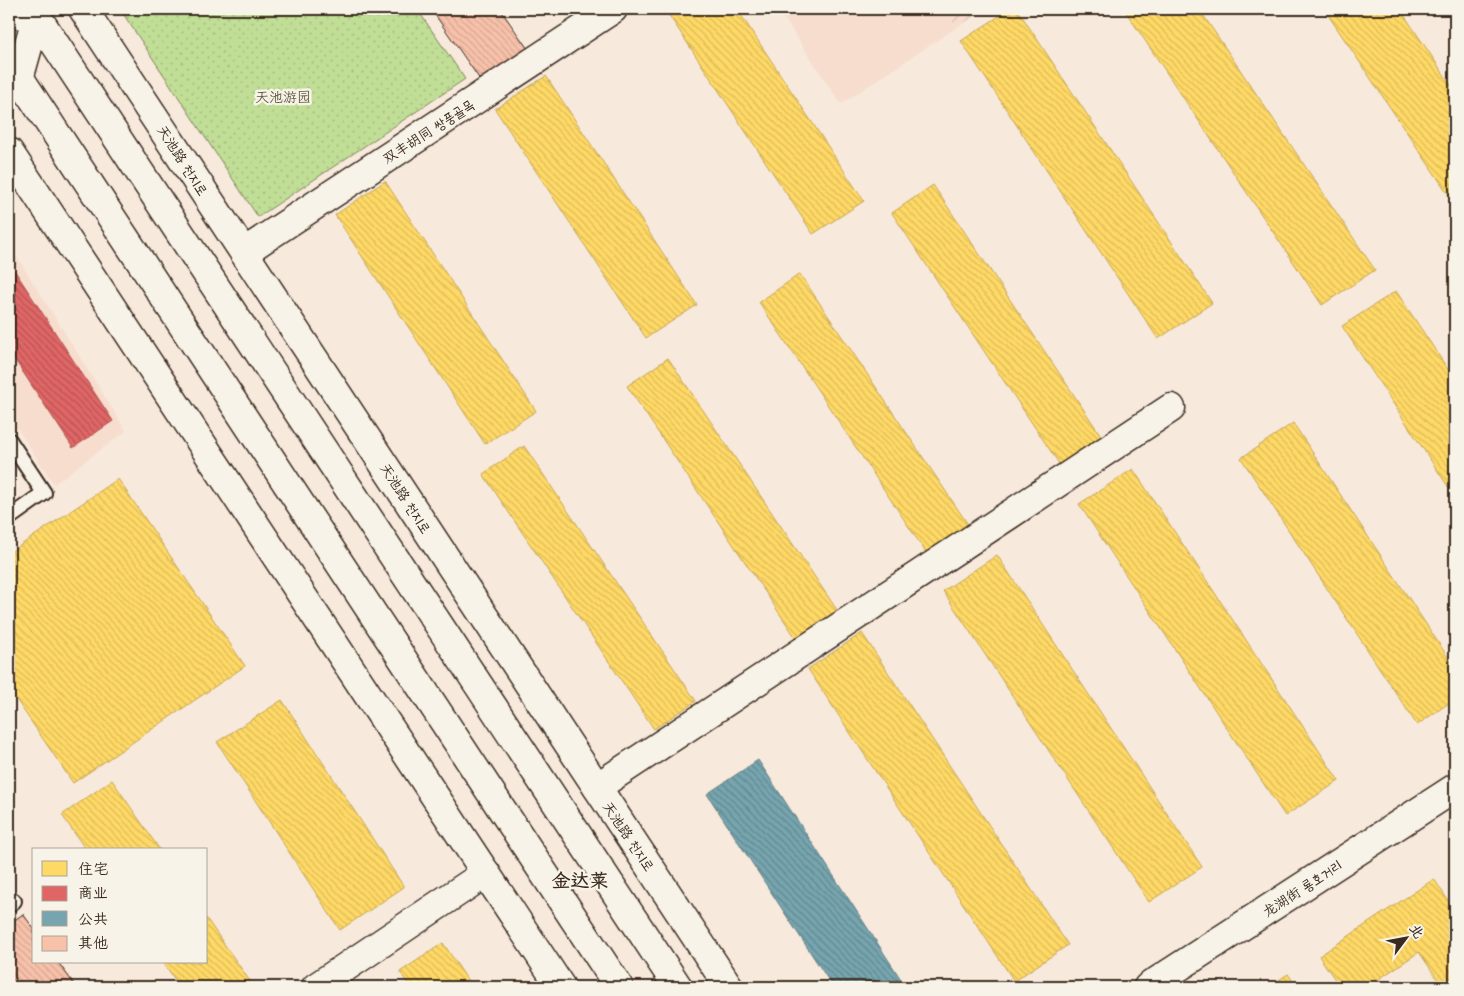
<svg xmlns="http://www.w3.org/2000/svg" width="1464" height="996" font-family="Mali,'LXGW WenKai TC','Poor Story',sans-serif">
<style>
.built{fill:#f7ddcd}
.industrial{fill:url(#industrial-furrows)}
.park{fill:url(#park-dots);stroke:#7e845a}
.homes{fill:url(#homes-back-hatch);stroke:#c4a450}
.shops{fill:url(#shops-back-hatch);stroke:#ae5450}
.public{fill:url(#public-back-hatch);stroke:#648084}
.building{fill:url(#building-back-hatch);stroke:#3b2a1e}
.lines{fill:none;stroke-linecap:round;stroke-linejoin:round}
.service-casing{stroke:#3b2a1e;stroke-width:18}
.minor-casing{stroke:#3b2a1e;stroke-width:31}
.tertiary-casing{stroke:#3b2a1e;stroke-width:31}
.secondary-casing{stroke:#3b2a1e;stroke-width:31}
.service{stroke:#f7f3e8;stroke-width:14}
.minor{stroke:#f7f3e8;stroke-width:28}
.tertiary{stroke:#f7f3e8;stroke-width:28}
.secondary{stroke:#f7f3e8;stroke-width:28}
.labels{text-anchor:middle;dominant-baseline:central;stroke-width:5;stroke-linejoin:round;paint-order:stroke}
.park-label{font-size:14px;fill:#5c573c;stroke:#f7f3e8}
.street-label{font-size:14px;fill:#3b2a1e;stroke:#f7f3e8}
.district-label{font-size:19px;font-weight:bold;fill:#3b2a1e;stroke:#f7f3e8}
</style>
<defs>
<pattern id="industrial-furrows" width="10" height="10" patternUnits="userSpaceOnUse" patternTransform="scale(1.25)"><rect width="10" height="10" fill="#f7ddcd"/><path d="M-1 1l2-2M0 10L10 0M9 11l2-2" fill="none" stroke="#d5beb0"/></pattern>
<pattern id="park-dots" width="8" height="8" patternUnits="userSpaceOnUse" patternTransform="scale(1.25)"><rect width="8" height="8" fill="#c1de96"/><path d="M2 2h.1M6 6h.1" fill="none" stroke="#a7bf81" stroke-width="1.8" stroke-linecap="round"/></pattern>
<pattern id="homes-back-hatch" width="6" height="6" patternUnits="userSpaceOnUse" patternTransform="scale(1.25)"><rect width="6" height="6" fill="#ffd966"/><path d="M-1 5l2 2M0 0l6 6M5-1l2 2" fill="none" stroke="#dbba58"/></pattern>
<pattern id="shops-back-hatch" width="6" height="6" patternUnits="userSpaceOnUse" patternTransform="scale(1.25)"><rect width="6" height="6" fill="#e06666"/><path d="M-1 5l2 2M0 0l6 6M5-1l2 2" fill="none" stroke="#b75453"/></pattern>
<pattern id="public-back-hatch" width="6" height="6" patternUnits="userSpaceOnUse" patternTransform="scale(1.25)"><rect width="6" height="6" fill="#76a5af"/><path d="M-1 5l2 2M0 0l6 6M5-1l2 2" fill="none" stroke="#62878e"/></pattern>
<pattern id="building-back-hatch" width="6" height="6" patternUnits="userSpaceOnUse" patternTransform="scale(1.25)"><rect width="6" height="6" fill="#f7c1aa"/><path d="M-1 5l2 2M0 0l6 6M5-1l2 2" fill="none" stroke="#d5a692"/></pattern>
</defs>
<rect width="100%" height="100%" fill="#f7e9dc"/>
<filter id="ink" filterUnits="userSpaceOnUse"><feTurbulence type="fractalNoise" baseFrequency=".02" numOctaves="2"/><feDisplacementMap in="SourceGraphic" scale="10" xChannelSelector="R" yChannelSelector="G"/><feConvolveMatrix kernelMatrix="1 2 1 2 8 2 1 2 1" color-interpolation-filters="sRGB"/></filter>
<g filter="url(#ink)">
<g class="built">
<path d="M 778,9 L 945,9 L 957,27 L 841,104 Z"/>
<path d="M 9,244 L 126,431 L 54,484 L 9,416 Z"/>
</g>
<path class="industrial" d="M 945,9 L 986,9 L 957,27 Z"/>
<path class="park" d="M 127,9 L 417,9 L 465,79 L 258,217 L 122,12 Z"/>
<g class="homes">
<path d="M 665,9 L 737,9 L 864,201 L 813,234 Z"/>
<path d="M 1010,9 L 1017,9 L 1212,303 L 1158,339 L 961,41 Z"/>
<path d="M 1124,9 L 1199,9 L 1375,270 L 1322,305 Z"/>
<path d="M 1324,9 L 1400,9 L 1455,91 L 1455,204 Z"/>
<path d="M 546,76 L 697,305 L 646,338 L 495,109 Z"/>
<path d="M 385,181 L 536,411 L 485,444 L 335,215 Z"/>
<path d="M 933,185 L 1104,440 L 1062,468 L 892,213 Z"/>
<path d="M 800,274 L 971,529 L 929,557 L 759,302 Z"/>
<path d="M 1396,291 L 1455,380 L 1455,497 L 1342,326 Z"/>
<path d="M 668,358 L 839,613 L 798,641 L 627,386 Z"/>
<path d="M 1293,423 L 1455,668 L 1455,699 L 1417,725 L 1241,458 Z"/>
<path d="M 524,446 L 696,701 L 654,729 L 483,474 Z"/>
<path d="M 1133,469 L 1339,781 L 1285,816 L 1079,504 Z"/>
<path d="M 118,479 L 245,666 L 73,783 L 9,689 L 9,553 Z"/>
<path d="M 997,555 L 1202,867 L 1149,902 L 943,591 Z"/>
<path d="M 862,633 L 1068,945 L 1014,981 L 808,669 Z"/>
<path d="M 282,700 L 404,887 L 340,930 L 217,742 Z"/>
<path d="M 112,780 L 160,850 L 86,850 L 62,815 Z"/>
<path d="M 1434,879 L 1455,911 L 1455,987 L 1443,987 L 1419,952 L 1367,987 L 1340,987 L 1319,956 Z"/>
<path d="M 206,918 L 254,987 L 180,987 L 163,962 L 206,962 Z"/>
<path d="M 443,943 L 472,987 L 410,987 L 400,972 Z"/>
<path d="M 1288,974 L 1297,987 L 1268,987 Z"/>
</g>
<path class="shops" d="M 9,262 L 113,421 L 73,448 L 9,351 Z"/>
<path class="public" d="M 758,760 L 906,987 L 833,987 L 707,794 Z"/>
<g class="building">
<path d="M 431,9 L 500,9 L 530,52 L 483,84 Z"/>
<path d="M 23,914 L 34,929 L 34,962 L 58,962 L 76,987 L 11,987 L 9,984 L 9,924 Z"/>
</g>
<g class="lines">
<g class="service-casing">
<g id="service">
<path d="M 9,440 L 44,493 L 9,518"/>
<path d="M 9,905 L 14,901"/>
</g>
</g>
<g class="minor-casing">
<g id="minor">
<path d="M 9,14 L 37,15"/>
<path d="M 9,86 L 19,79 L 37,15"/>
<path d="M 244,252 L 613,9"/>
<path d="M 597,787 L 1171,408"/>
<path d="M 316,987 L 486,873"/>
<path d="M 1148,987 L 1455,788"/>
</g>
</g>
<g class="tertiary-casing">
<g id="tertiary">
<path d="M 83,9 L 729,987"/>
<path d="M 9,152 L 561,987"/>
</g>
</g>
<g class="secondary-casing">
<g id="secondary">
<path d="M 32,9 L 678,987"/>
<path d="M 9,62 L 619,987"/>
</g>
</g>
<use href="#service" class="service"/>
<use href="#minor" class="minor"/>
<use href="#tertiary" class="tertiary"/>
<use href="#secondary" class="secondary"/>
</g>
</g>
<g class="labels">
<g class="park-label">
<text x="283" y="96">天池游园</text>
</g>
<g class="street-label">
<text transform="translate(428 131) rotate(-33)">双丰胡同 쌍풍골목</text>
<text transform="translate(183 160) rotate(57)">天池路 천지로</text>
<text transform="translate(406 498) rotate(57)">天池路 천지로</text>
<text transform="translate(629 836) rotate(56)">天池路 천지로</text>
<text transform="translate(1302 888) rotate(-33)">龙湖街 룡호거리</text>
</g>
<g class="district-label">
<text x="580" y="879">金达莱</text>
</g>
</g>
<rect width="1464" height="996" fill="none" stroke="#f7f3e8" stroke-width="30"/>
<rect x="15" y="15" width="1434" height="966" fill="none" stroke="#3b2a1e" stroke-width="2" filter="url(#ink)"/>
<rect x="32" y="848" width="175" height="115" fill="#f7f3e8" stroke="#aca397"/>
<rect x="42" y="861" width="25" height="15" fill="#ffd966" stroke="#aca397"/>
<text x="78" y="874" font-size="15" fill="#3b2a1e">住宅</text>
<rect x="42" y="886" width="25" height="15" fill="#e06666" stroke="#aca397"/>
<text x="78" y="898" font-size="15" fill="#3b2a1e">商业</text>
<rect x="42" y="911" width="25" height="15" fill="#76a5af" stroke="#aca397"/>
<text x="78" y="924" font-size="15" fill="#3b2a1e">公共</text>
<rect x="42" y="936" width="25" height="15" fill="#f7c1aa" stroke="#aca397"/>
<text x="78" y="948" font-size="15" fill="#3b2a1e">其他</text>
<g transform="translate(1406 938) rotate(58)" stroke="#f7f3e8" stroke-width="4" paint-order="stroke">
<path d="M0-4L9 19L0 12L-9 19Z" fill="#3b2a1e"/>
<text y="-8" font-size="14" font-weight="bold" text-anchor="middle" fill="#3b2a1e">北</text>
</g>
</svg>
